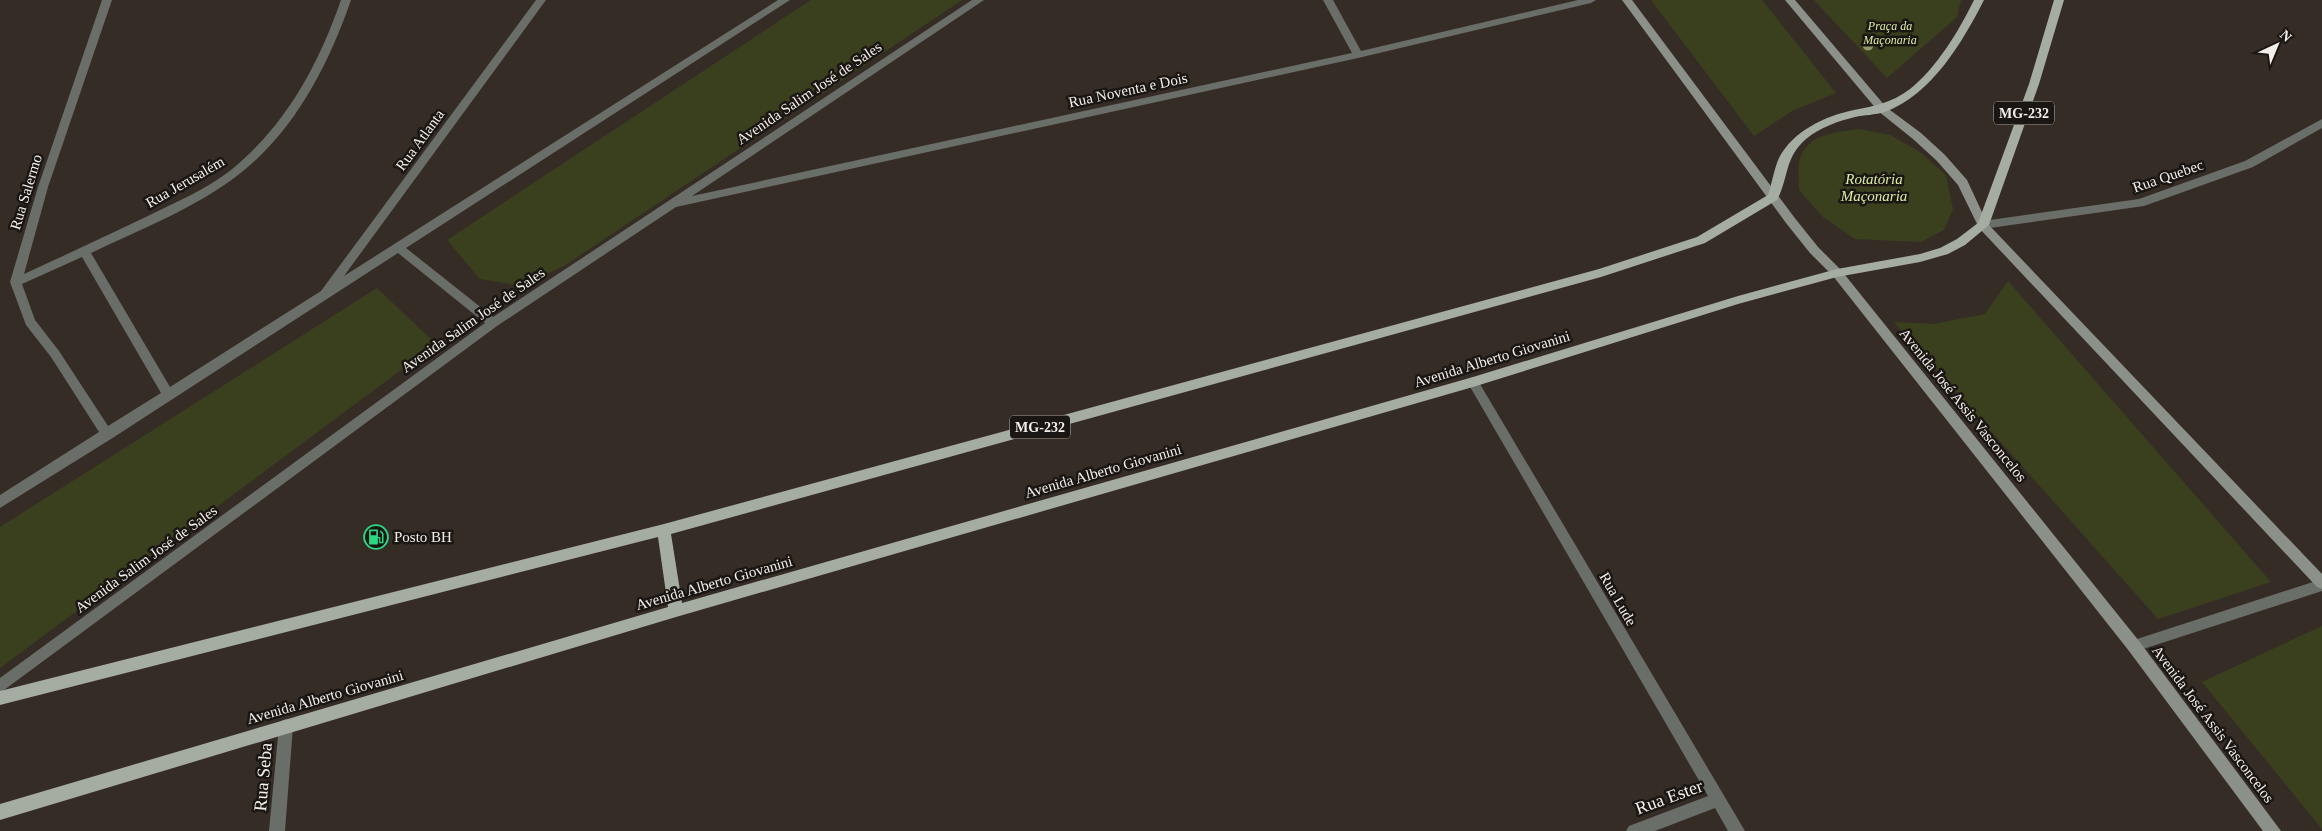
<svg xmlns="http://www.w3.org/2000/svg" width="2322" height="831" font-family="Georgia,serif">
<style>
.green{fill:#3a401e}
.lines{fill:none;stroke-linecap:round;stroke-linejoin:round}
.street{fill:#6a6e69;fill-rule:evenodd}
.secondary{fill:#8b9189;fill-rule:evenodd}
.primary{fill:#a5aca2;fill-rule:evenodd}
.tree{fill:#91966b}
.labels{text-anchor:middle;dominant-baseline:central;stroke-width:5;stroke-linejoin:round;paint-order:stroke}
.far-park-label{font-size:12px;font-style:italic;fill:#dceca3;stroke:#1a1613}
.shield{fill:#1a1613;stroke:#b3ada9;stroke-width:1}
.shield-label{font-size:14px;font-weight:bold;fill:#f4eee9}
.street-label{font-size:15px;fill:#f4eee9;stroke:#1a1613}
.park-label{font-size:15px;font-style:italic;fill:#dceca3;stroke:#1a1613}
.poi-label{font-size:15px;fill:#f4eee9;stroke:#1a1613;text-anchor:start}
.near-street-label{font-size:18px;fill:#f4eee9;stroke:#1a1613}
</style>
<rect width="100%" height="100%" fill="#362c26"/>
<g class="green">
<path d="M 811,0 L 962,0 L 564,266 L 521,286 L 480,279 L 447,240 Z"/>
<path d="M 1651,0 L 1762,0 L 1836,93 L 1792,111 L 1754,136 Z"/>
<path d="M 1814,0 L 1961,0 L 1957,17 L 1887,78 Z"/>
<path d="M 1859,129 L 1890,135 L 1920,152 L 1946,175 L 1953,209 L 1944,230 L 1921,242 L 1855,239 L 1823,217 L 1799,190 C 1799,181 1798,171 1799,163 C 1804,134 1836,132 1859,129 Z"/>
<path d="M 2008,281 L 2271,582 L 2158,619 L 1894,322 L 1934,324 L 1985,314 Z"/>
<path d="M 377,288 L 436,344 L 0,668 L 0,527 Z"/>
<path d="M 2322,626 L 2322,829 L 2202,682 Z"/>
</g>
<g class="lines">
<g class="street">
<path d="M 102,0 L 112,0 L 48,187 L 24,274 C 66,255 107,235 148,216 C 176,202 207,189 231,170 C 286,125 318,66 341,0 L 351,0 C 327,69 291,138 230,181 C 188,211 137,231 91,253 L 170,387 L 321,291 L 536,0 L 546,0 L 344,276 L 778,0 L 790,0 L 406,248 L 493,317 L 972,0 L 984,0 L 692,196 L 1352,53 L 1323,0 L 1333,0 L 1361,51 L 1578,0 L 1596,0 L 1591,3 L 1358,58 L 676,207 L 497,326 L 0,693 L 0,678 L 485,323 L 398,253 L 111,439 L 0,508 L 0,495 L 99,432 L 51,357 L 26,325 L 10,282 L 38,187 ZM 82,257 L 161,393 L 108,426 L 59,351 L 35,320 L 22,284 Z"/>
<path d="M 2322,119 L 2322,128 L 2253,167 L 2144,206 L 1983,229 L 1977,225 L 1983,221 L 2139,199 L 2245,161 Z"/>
<path d="M 1473,377 L 1477,379 L 1745,831 L 1728,831 L 1715,808 L 1655,831 L 1626,831 L 1629,826 L 1708,796 L 1469,385 L 1467,382 L 1469,379 Z"/>
<path d="M 2322,579 L 2322,591 L 2134,652 L 2129,651 L 2127,646 L 2129,641 L 2134,640 Z"/>
<path d="M 286,719 L 291,721 L 293,726 L 285,831 L 269,831 L 279,726 L 281,721 Z"/>
</g>
<g class="secondary">
<path d="M 1622,0 L 1632,0 L 1794,217 L 1818,247 L 1841,270 L 2139,641 L 2281,831 L 2263,831 L 2129,651 L 1833,276 L 1810,253 L 1786,223 Z"/>
<path d="M 1785,0 L 1795,0 L 1886,107 L 1921,133 L 1945,155 L 1967,180 L 1987,223 L 2322,574 L 2322,589 L 2317,587 L 1979,228 L 1958,185 L 1937,161 L 1913,139 L 1878,111 Z"/>
</g>
<path class="primary" d="M 1974,0 L 1984,0 C 1962,43 1932,94 1885,112 C 1875,115 1864,115 1855,117 C 1838,121 1819,128 1806,139 C 1784,158 1789,178 1777,200 L 1705,243 L 1601,277 L 671,534 L 682,603 L 1473,377 L 1738,296 L 1837,269 L 1920,254 L 1940,248 L 1957,239 L 1978,223 L 2029,84 L 2054,0 L 2064,0 L 2039,84 L 1989,225 L 1965,245 L 1948,254 L 1920,262 L 1837,277 L 1738,304 L 1473,387 L 676,617 L 0,820 L 0,804 L 668,607 L 658,537 L 0,705 L 0,691 L 664,524 L 1599,269 L 1697,237 L 1768,195 C 1772,183 1774,169 1779,158 C 1793,131 1825,116 1854,110 C 1875,106 1891,103 1910,89 C 1936,69 1960,29 1974,0 Z"/>
</g>
<circle class="tree" cx="1868" cy="45" r="5.5"/>
<defs>
<g id="fuel-ring" transform="scale(1.25)"><circle r="9.5" fill="#1a1613" stroke="#2ad884" stroke-width="1.5"/><path d="M-5.5-6h7V0h2V4h1.3V-2.5L3-4.5l.8-.8L6-3V5H2.5V1h-1V6h-7ZM-4.2-4.7v3.2H.2V-4.7Z" fill="#2ad884"/></g>
</defs>
<g fill-rule="evenodd">
<use href="#fuel-ring" x="376" y="537"/>
</g>
<g class="labels">
<g class="far-park-label">
<text x="1890" y="26">Praça da<tspan x="1890" dy="14">Maçonaria</tspan></text>
</g>
<g class="shield">
<rect x="1994" y="101.5" width="60" height="23" rx="4"/>
<rect x="1010" y="415.5" width="60" height="23" rx="4"/>
</g>
<g class="shield-label">
<text x="2024" y="113">MG-232</text>
<text x="1040" y="427">MG-232</text>
</g>
<g class="street-label">
<text transform="translate(1128 90) rotate(-12)">Rua Noventa e Dois</text>
<text transform="translate(809 93) rotate(-34)">Avenida Salim José de Sales</text>
<text transform="translate(420 140) rotate(-54)">Rua Atlanta</text>
<text transform="translate(2168 176) rotate(-19)">Rua Quebec</text>
<text transform="translate(185 182) rotate(-30)">Rua Jerusalém</text>
<text transform="translate(26 192) rotate(-73)">Rua Salermo</text>
<text transform="translate(473 320) rotate(-35)">Avenida Salim José de Sales</text>
<text transform="translate(1492 359) rotate(-17)">Avenida Alberto Giovanini</text>
<text transform="translate(1963 405) rotate(51)">Avenida José Assis Vasconcelos</text>
<text transform="translate(1103 471) rotate(-16)">Avenida Alberto Giovanini</text>
<text transform="translate(146 559) rotate(-36)">Avenida Salim José de Sales</text>
<text transform="translate(714 583) rotate(-16)">Avenida Alberto Giovanini</text>
<text transform="translate(1618 599) rotate(60)">Rua Lude</text>
<text transform="translate(325 697) rotate(-16)">Avenida Alberto Giovanini</text>
<text transform="translate(2213 724) rotate(53)">Avenida José Assis Vasconcelos</text>
</g>
<g class="park-label">
<text x="1874" y="179">Rotatória<tspan x="1874" dy="17">Maçonaria</tspan></text>
</g>
<g class="poi-label">
<text x="394" y="537">Posto BH</text>
</g>
<g class="near-street-label">
<text transform="translate(263 777) rotate(-85)">Rua Seba</text>
<text transform="translate(1669 797) rotate(-20)">Rua Ester</text>
</g>
</g>
<g transform="translate(2277 45) rotate(44)" stroke="#1a1613" stroke-width="4" paint-order="stroke">
<path d="M0-4L9 19L0 12L-9 19Z" fill="#f4eee9"/>
<text y="-8" font-size="14" font-weight="bold" text-anchor="middle" fill="#f4eee9">N</text>
</g>
</svg>
